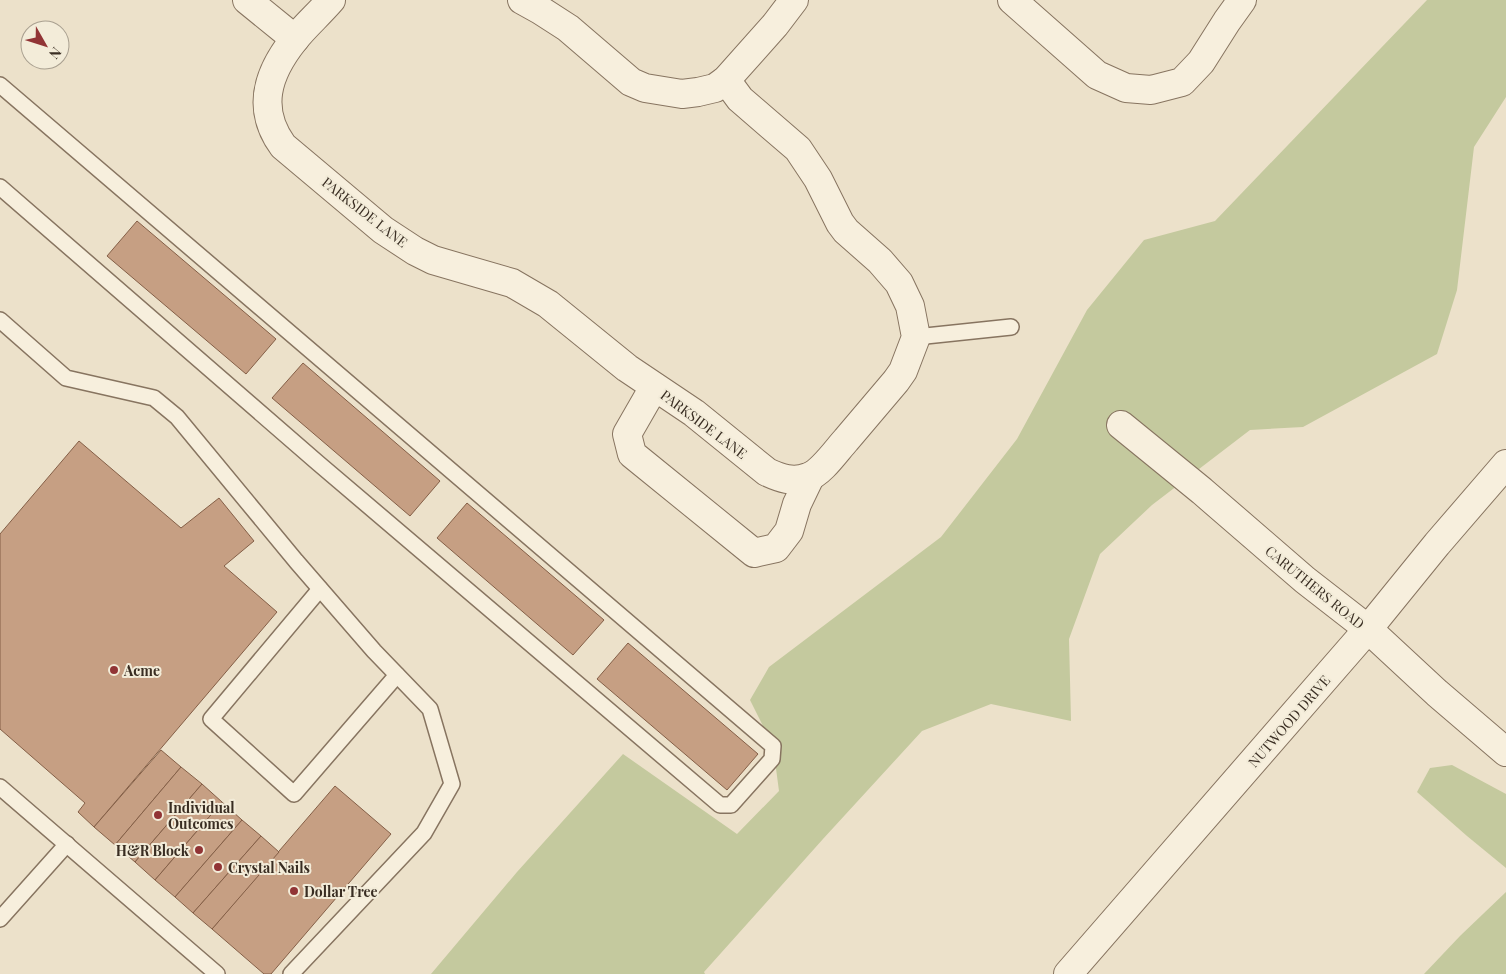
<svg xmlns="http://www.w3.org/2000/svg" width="1506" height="974" font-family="'Playfair Display',serif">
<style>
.green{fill:#c4c99e}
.building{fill:#c69f83;stroke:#845f47}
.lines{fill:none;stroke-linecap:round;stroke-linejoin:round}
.service-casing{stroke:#877460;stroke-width:18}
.minor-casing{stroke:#877460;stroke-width:30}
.service{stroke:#f7efdd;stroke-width:15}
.minor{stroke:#f7efdd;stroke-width:28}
.poi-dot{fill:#913435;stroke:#f3ecd9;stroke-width:2}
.labels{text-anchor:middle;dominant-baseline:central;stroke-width:4;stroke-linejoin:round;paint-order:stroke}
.street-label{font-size:14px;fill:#392d22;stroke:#f3ecd9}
.poi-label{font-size:14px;font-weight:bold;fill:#392d22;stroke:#f3ecd9;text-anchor:start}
</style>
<rect width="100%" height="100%" fill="#ece1ca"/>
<g class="green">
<path d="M 1427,0 L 1506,0 L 1506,97 L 1474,147 L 1457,290 L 1437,354 L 1303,427 L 1250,430 L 1152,505 L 1100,554 L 1069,639 L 1071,721 L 991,704 L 922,731 L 823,839 L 704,972 L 705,974 L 431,974 L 517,872 L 623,754 L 737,834 L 779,791 L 773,746 L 750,700 L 769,667 L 941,537 L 1017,439 L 1087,310 L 1144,240 L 1215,221 Z"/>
<path d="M 1452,765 L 1506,794 L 1506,868 L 1467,836 L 1417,792 L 1430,768 Z"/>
<path d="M 1506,892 L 1506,974 L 1424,974 L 1460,936 Z"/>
</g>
<g class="building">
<path d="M 137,221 L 276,339 L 246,374 L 107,256 Z"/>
<path d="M 303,363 L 440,481 L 410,516 L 272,398 Z"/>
<path d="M 79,441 L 181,528 L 219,498 L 254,541 L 224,566 L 277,612 L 94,827 L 78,812 L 85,803 L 0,729 L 0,534 Z"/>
<path d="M 467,503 L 604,620 L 573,655 L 437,538 Z"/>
<path d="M 628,643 L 758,754 L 727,790 L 597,679 Z"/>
<path d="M 161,750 L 181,767 L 115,845 L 94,827 Z"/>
<path d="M 181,767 L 202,784 L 135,862 L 115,845 Z"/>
<path d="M 202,784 L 222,802 L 155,880 L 135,862 Z"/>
<path d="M 335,786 L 391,834 L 271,974 L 264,974 L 212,929 Z"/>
<path d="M 222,802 L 242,820 L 175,897 L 155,880 Z"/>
<path d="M 242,820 L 261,836 L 193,913 L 175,897 Z"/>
<path d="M 261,836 L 279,852 L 212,929 L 193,913 Z"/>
</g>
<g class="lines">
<g class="service-casing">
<g id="service">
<path d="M 0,85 L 773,746 L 772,759 L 731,805 L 720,805 L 318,463 L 0,187"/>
<path d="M 0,320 L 66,378 L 154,398 L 177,417 L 296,561 L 374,651 L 430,709 L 452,784 L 424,833 L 291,974"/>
<path d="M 916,337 L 1011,327"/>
<path d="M 320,589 L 211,719 L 294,794 L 397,675"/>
<path d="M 0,787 L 217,974"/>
<path d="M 0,919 L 67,844"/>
</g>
</g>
<g class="minor-casing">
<g id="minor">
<path d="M 247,0 L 295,39"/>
<path d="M 331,0 C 319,14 305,26 294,40 C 267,74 256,109 283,146 L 383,230 L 415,251 L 433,260 L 512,283 L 548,304 L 627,368 L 694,413 L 767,472 C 780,478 793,483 808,477 C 821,473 836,451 846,440 C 863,420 880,400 896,381 L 903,371 L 916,337 L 910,306 L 899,283 L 880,261 L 846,231 L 840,223 L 818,179 L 798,149 L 740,99 L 726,80"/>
<path d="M 522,0 L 540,10 L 568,28 L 631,82 L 645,88 L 682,94 L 698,92 L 715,88 L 726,80 L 775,25 L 794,0"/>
<path d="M 1012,0 L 1097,75 L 1126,88 L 1151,90 L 1182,82 L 1201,62 L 1227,21 L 1242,0"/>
<path d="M 654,387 L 627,434 L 632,454 L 754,553 L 776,548 L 789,531 L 797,504 L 810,477"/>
<path d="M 1121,425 L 1202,491 L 1305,580 L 1368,629 L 1437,693 L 1506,752"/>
<path d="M 1068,974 L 1368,629 L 1437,544 L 1506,464"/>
</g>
</g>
<use href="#service" class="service"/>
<use href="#minor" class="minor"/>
</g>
<g class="poi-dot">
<circle cx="114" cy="670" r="5"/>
<circle cx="158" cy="815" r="5"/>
<circle cx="199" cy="850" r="5"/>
<circle cx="218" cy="867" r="5"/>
<circle cx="294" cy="891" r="5"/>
</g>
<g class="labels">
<g class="street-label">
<text transform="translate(365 212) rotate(38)">PARKSIDE LANE</text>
<text transform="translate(704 424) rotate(37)">PARKSIDE LANE</text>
<text transform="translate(1315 587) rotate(39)">CARUTHERS ROAD</text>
<text transform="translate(1289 721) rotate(-49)">NUTWOOD DRIVE</text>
</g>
<g class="poi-label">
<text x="124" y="670">Acme</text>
<text x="168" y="807">Individual<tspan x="168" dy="16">Outcomes</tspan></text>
<text x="189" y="850" text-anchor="end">H&amp;R Block</text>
<text x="228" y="867">Crystal Nails</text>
<text x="304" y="891">Dollar Tree</text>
</g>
</g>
<g transform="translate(45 45) rotate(129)"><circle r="24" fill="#f3ecd9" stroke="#a9a090"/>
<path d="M0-4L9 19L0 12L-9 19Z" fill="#913435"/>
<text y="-8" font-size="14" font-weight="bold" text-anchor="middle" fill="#392d22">N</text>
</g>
</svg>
